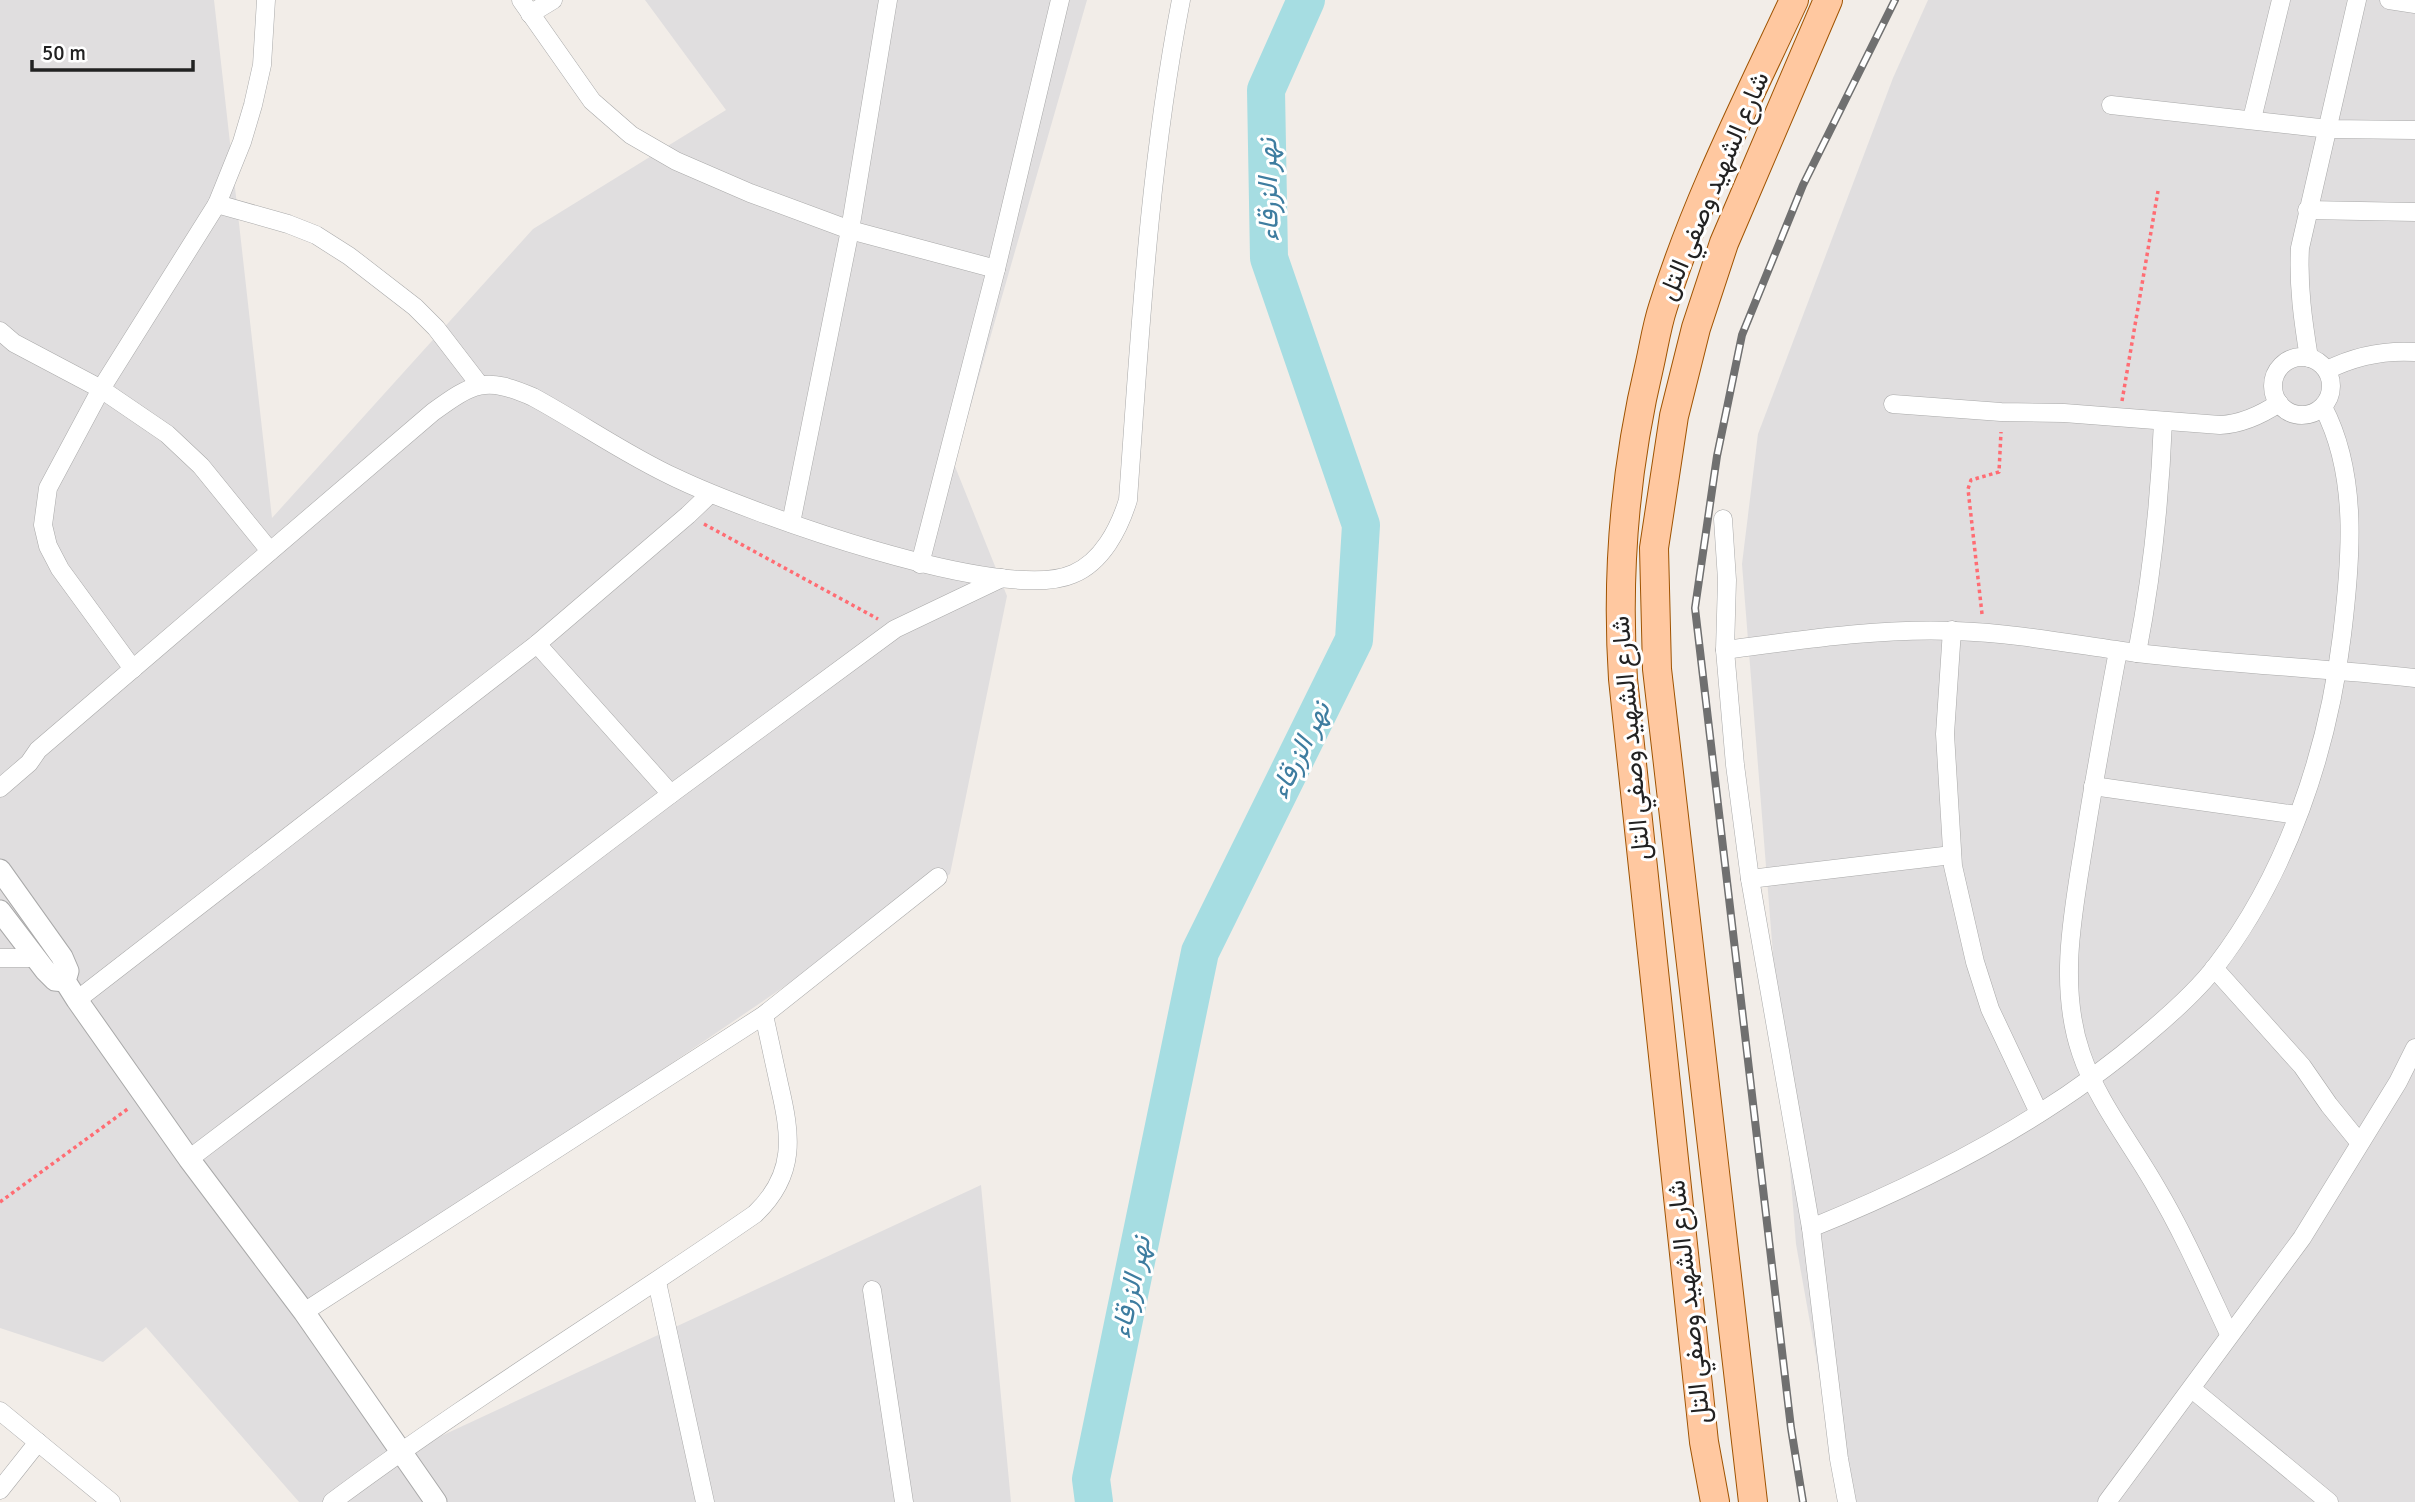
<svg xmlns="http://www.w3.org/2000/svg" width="2415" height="1502" font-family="Signika,Vazirmatn,sans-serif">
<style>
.residential{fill:#e0dedf}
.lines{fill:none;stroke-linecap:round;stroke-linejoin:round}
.river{stroke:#a6dde2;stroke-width:38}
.minor-casing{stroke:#a9a9a9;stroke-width:19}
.tertiary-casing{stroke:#a9a9a9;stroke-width:23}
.primary-casing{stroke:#9f5300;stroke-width:30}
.path{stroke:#ff6c73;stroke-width:3.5;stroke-dasharray:3.5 3.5;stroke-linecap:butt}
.minor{stroke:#fff;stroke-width:18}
.tertiary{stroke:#fff;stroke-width:21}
.primary{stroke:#ffc8a0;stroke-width:28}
.rail-casing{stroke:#707070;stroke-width:8}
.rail{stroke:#fff;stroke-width:5;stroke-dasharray:16;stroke-linecap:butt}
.labels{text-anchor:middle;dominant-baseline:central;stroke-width:6;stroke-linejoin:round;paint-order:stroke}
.street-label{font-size:26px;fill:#222;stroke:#fff}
.water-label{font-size:28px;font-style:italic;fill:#3e7da0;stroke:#fff}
</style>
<rect width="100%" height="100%" fill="#f2ede8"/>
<g class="residential">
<path d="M 0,0 L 214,0 L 272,518 L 533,229 L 726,110 L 645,0 L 1087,0 L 954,464 L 1007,596 L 950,874 L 307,1311 L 398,1456 L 981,1185 L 1011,1502 L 299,1502 L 146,1327 L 103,1362 L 0,1328 Z"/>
<path d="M 1928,0 L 2415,0 L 2415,1502 L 1842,1502 L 1796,1244 L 1742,564 L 1758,434 L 1893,78 Z"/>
</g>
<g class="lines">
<path class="river" d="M 1094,1502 L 1091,1479 L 1200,952 L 1354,640 L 1361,525 L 1269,258 L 1266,90 L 1306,0"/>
<g class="minor-casing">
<g id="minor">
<path d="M 521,0 L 592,101 L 631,135 L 676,161 L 750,193 L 850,230 L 996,269"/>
<path d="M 2389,0 L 2415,4"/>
<path d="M 530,14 L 553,0"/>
<path d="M 2111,105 L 2329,129 L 2415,130"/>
<path d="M 2252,119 L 2281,0"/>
<path d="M 217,204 L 288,224 L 316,235 L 349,256 L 415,307 L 436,328 L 479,384"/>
<path d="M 2307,210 L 2415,212"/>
<path d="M 0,331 L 14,343 L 101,389 L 167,434 L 201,466 L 270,551"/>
<circle cx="2302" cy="386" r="29"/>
<path d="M 2309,358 C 2303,321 2298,286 2300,248 L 2357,0"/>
<path d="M 2327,370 C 2355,356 2383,350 2415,352"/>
<path d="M 1893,404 L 2001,412 L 2064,413 L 2220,425 C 2241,424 2261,415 2279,403"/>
<path d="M 1723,519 L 1727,580 L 1725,650 L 1735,765 L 1750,879 L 1811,1228 L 1839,1459 L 1847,1502"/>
<path d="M 791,523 L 850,230 L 888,0"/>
<path d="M 920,564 L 996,269 L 1060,0"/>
<path d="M 1952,630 L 1945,734 L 1953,866 L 1975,962 L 1990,1009 L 2039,1113"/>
<path d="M 537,644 L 671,794"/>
<path d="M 1725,650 C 1801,640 1878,628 1955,631 C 2016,633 2077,645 2137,653 C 2152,576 2160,500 2163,421"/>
<path d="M 2118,651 C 2106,715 2094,779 2084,844 C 2073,912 2058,986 2081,1053 C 2097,1101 2131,1143 2156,1187 C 2184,1234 2206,1285 2229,1334"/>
<path d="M 2137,653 C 2229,664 2322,668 2415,678"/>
<path d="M 133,669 L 60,569 L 48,546 L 43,525 L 48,488 L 101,389 L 217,204 L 242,142 L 253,105 L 262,65 L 266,0"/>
<path d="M 2093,786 L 2297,815"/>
<path d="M 0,788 L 29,763 L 38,750 L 433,412 C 473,383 485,376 533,397 C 581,423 626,455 676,478 C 747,512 1003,605 1073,574 C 1102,562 1119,529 1128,500 C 1140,333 1149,165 1181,0"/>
<path d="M 1750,879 L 1952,855"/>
<path d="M 0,958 L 35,958"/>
<path d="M 2214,968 L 2302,1066 L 2329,1105 L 2359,1142"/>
<path d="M 77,1000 L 537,644 L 688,515 L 710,494"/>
<path d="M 189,1159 L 671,794 L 895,629 L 1002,578"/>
<path d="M 1811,1228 C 1930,1180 2049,1119 2147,1034 C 2172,1013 2197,991 2216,966 C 2288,872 2328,751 2342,635 C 2351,561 2359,475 2323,407"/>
<path d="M 657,1282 L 705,1502"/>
<path d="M 872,1290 L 904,1502"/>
<path d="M 304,1312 L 764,1015 L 938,877"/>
<path d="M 2192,1389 L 2329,1502"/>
<path d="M 0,1411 L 111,1502"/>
<path d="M 0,1490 L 38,1442"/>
<path d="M 332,1502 C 469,1400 615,1311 755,1214 C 797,1174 791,1135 779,1084 C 774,1061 769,1038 764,1015"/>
<path d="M 2107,1502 L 2302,1238 L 2398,1082 L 2415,1048"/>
</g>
</g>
<g class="tertiary-casing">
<g id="tertiary">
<path d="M 0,870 L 62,957 L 68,971 L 65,981 L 77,1000 L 189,1159 L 304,1312 L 436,1502"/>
<path d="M 0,911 L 45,970 L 55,980 L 65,981"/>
</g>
</g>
<g class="primary-casing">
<g id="primary">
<path d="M 1715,1502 L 1704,1442 L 1623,679 C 1616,572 1625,468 1650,363 C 1654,345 1657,325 1663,307 C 1696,201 1747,101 1794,0"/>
<path d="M 1753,1502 L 1657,669 L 1654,548 L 1674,416 L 1696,328 L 1724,243 L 1828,0"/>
</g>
</g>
<g class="path">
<path d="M 2122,401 L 2158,191"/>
<path d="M 704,524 L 878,619"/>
<path d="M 1982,614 L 1968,489 L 1971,480 L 1999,472 L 2001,432"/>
<path d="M 0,1202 L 129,1108"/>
</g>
<use href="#minor" class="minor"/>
<use href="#tertiary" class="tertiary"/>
<use href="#primary" class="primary"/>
<g class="rail-casing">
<path id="rail" d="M 1803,1502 L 1791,1428 L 1695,608 L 1717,456 L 1742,335 L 1803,185 L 1895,0"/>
</g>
<use href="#rail" class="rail"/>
</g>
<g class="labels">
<g class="street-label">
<text transform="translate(1714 186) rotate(-67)">شارع الشهيد وصفي التل</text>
<text transform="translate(1631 738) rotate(-95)">شارع الشهيد وصفي التل</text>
<text transform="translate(1689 1302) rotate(-96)">شارع الشهيد وصفي التل</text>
</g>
<g class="water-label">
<text transform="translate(1268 190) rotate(-91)">نهر الزرقاء</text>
<text transform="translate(1300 750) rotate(-64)">نهر الزرقاء</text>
<text transform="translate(1131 1287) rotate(-78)">نهر الزرقاء</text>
</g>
</g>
<path d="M32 60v10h161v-10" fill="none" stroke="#222222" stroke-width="3.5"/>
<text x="42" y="60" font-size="21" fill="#222222" stroke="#ffffff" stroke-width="5" paint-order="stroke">50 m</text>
</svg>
